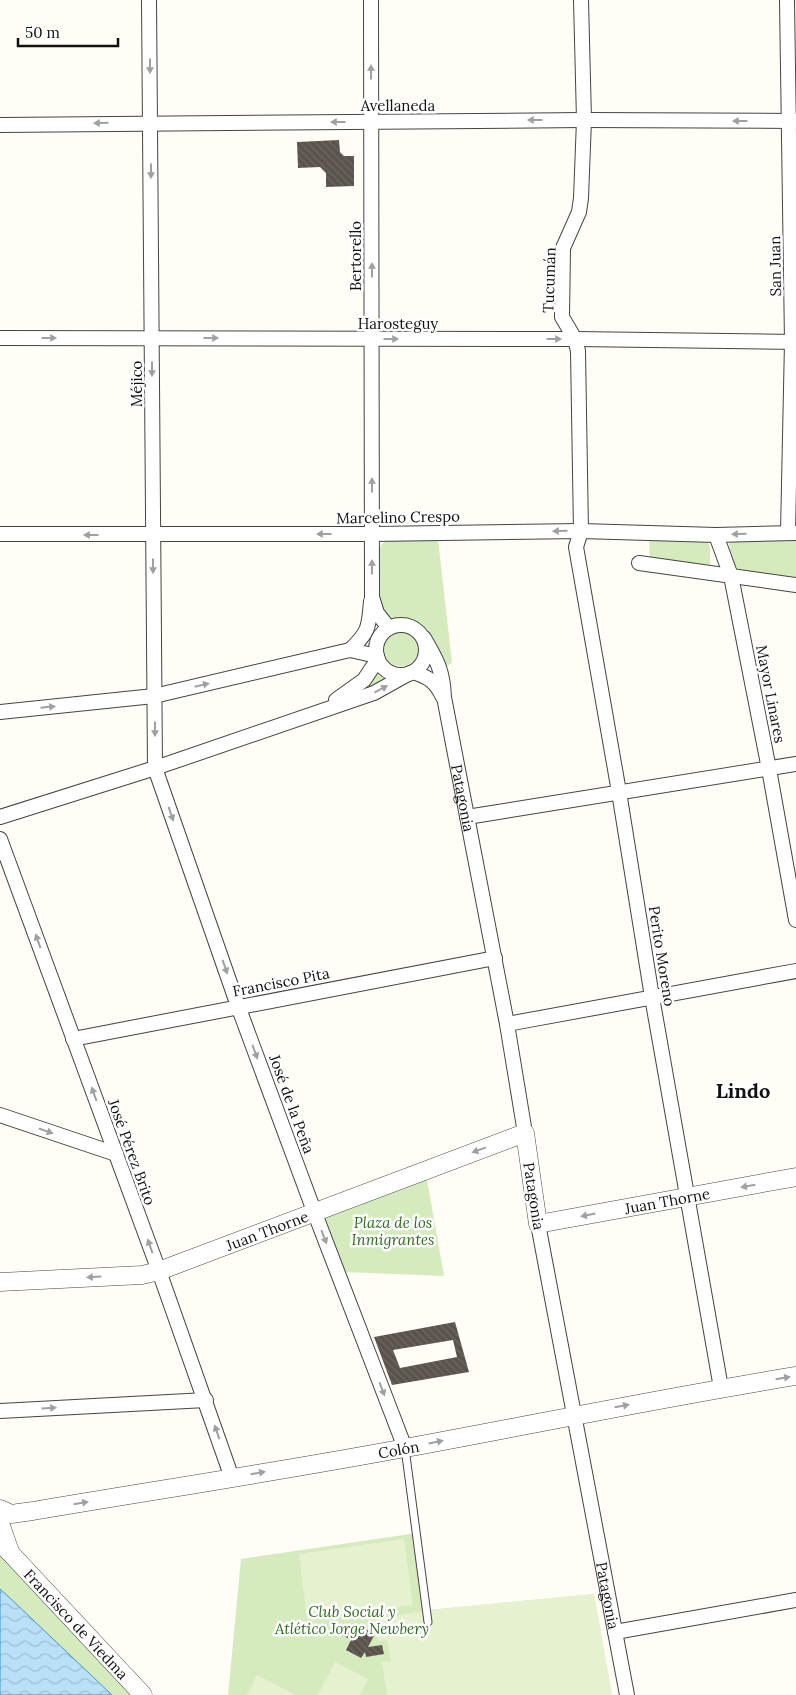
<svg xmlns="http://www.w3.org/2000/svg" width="796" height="1695" font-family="Lora,serif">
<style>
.grass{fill:#d5ebbd}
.pitch{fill:#e6f2cf}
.water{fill:url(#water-waves);stroke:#3f96cf}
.building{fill:url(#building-back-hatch);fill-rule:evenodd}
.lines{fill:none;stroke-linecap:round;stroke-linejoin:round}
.service-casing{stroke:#444;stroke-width:9}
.minor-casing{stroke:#444;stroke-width:16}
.tertiary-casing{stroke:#444;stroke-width:19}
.service{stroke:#fff;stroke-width:7}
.minor{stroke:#fff;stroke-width:14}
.tertiary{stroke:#fff;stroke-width:18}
.oneway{fill:#a0a0a0}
.labels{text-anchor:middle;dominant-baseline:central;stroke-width:5;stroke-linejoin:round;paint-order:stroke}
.street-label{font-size:15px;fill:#111;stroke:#fff}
.park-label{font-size:15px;font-style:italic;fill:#2f6b1f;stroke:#fff}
.district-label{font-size:20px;font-weight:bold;fill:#111;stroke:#fff}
</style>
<defs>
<pattern id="water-waves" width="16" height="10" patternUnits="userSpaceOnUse" patternTransform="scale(1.25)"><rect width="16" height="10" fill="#b9e0f7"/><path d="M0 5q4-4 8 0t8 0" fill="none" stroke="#9ebfd3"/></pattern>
<pattern id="building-back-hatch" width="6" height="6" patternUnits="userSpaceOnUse" patternTransform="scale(1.25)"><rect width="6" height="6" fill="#5a524d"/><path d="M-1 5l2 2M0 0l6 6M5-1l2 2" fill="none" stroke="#6d6662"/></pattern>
</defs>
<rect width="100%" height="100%" fill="#fffdf5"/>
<g class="grass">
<path d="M 796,538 L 796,577 L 741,571 L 734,565 L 732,560 L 729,544 L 731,540 Z"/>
<path d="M 438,539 L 452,663 L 445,667 C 433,647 422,616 394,621 L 381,607 L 380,601 L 380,549 L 381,545 L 386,540 Z"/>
<path d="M 649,539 L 707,541 L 710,547 L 710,565 L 707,567 L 650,560 Z"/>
<circle cx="401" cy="648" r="18"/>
<path d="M 378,666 L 387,675 L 398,677 L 347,698 Z"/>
<path d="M 426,1174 L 444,1276 L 342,1272 L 324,1223 L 324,1217 Z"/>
<path d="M 417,1533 L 428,1610 L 594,1594 L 612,1695 L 228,1695 L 241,1559 Z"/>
<path d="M 0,1552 L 132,1695 L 112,1695 L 0,1589 Z"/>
</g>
<g class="pitch">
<path d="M 404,1539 L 413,1605 L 307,1619 L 299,1554 Z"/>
<path d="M 594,1594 L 612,1695 L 387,1695 L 382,1662 L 391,1661 L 387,1640 L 378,1641 L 375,1620 L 428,1610 Z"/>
<path d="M 335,1662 L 368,1679 L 360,1695 L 318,1695 Z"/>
<path d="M 257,1675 L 296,1695 L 247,1695 Z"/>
</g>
<path class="water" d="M 0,1589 L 11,1599 L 112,1695 L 0,1695 Z"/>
<g class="building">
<path d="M 339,140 L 340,152 L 344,156 L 354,156 L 354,186 L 326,187 L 326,173 L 320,167 L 298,168 L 297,142 Z"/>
<path d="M 455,1322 L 469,1372 L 392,1385 L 374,1337 ZM 453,1340 L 457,1357 L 400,1368 L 393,1350 Z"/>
<path d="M 348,1624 L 357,1629 L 359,1626 L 375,1634 L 368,1647 L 382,1645 L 384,1654 L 366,1657 L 365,1652 L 361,1658 L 346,1650 L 351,1640 L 342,1635 Z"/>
</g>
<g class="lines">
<g class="service-casing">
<path id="service" d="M 405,1448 L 428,1622"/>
</g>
<g class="minor-casing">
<g id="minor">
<path d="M 149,0 L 155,768 L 238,1006 L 314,1211 L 405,1448"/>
<path d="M 371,0 L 372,597 L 377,613 L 389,628"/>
<path d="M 581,0 L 584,120 L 581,198 L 579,212 L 563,248 L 562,317 L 575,339 L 578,351 L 581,531 L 576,547 L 619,792 L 652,997 L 721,1388"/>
<path d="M 787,0 L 792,342 L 788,532"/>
<path d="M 0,125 L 584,120 L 796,121"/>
<path d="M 0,338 L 575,339 L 796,342"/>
<path d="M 0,534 L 373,534 L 581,531 L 716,535 L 796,533"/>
<path d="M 716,535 L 731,576 L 769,769 L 796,920"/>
<path d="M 639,563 L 796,585"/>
<circle cx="401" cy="650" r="25"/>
<path id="s1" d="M 424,638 C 437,660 443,671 444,697 L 507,1024 L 525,1133"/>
<path d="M 350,650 C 369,632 369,627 371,601"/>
<path d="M 413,672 C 430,678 435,681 443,697"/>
<path d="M 336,700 L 364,680 L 378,659"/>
<path d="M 0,712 L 154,696 L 350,650 L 377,656"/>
<path d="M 0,817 L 155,768 L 374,693 L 410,673"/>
<path d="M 467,817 L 796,764"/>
<path d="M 0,839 L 159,1271 L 232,1478"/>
<path d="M 507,1024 L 796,971"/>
<path d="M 73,1039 L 495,958"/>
<path d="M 0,1115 L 116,1154"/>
<path id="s2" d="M 538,1224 L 627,1695"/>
<path d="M 0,1411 L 206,1400"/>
<path d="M 615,1632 L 796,1600"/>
</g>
</g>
<g class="tertiary-casing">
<g id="tertiary">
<path id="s3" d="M 0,1282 L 142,1275 L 159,1271 L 525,1133 L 538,1224 L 796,1177"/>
<path id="s4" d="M 0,1509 L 11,1514 L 33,1511 C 157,1490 282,1471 405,1448 C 536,1424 665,1397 796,1376"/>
<path d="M 0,1523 L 10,1552"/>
<path id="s5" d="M 0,1542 L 143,1695"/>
</g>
</g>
<use href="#service" class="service"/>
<use href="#minor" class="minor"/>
<use href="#tertiary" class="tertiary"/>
</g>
<defs><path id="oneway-solid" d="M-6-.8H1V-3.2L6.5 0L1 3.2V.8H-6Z" transform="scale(1.25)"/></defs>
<g class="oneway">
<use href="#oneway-solid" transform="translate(150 66) rotate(90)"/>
<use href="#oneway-solid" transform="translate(371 72) rotate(-90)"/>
<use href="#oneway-solid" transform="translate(535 120) rotate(180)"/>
<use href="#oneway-solid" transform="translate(740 121) rotate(-180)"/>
<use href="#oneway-solid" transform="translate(338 122) rotate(180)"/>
<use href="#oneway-solid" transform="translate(101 123) rotate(179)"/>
<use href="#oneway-solid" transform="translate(151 171) rotate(90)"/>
<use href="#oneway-solid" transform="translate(372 270) rotate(-90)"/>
<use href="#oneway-solid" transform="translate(49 338)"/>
<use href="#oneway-solid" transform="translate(211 338)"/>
<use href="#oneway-solid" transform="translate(391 339)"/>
<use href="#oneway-solid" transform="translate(554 339)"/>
<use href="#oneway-solid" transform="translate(152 369) rotate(90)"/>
<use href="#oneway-solid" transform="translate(372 485) rotate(-90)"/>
<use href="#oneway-solid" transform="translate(560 531) rotate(179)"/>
<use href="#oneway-solid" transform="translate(324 534) rotate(180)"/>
<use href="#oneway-solid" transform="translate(739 534) rotate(178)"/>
<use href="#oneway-solid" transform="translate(91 535) rotate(-180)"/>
<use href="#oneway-solid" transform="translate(153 566) rotate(90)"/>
<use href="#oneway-solid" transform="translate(372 567) rotate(-89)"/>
<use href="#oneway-solid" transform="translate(202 685) rotate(-13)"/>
<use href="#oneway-solid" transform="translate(381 689) rotate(-28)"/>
<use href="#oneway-solid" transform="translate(48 707) rotate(-6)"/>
<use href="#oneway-solid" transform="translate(155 729) rotate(90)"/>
<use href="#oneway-solid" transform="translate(171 814) rotate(71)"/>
<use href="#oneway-solid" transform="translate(38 941) rotate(-110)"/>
<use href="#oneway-solid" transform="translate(225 967) rotate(71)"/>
<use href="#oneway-solid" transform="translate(255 1052) rotate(70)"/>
<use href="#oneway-solid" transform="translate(94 1094) rotate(-110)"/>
<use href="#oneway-solid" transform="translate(46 1131) rotate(19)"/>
<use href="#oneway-solid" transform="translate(479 1150) rotate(160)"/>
<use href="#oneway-solid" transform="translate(748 1186) rotate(170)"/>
<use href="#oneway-solid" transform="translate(588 1215) rotate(169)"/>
<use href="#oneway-solid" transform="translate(324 1237) rotate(69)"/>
<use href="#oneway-solid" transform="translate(150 1246) rotate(-110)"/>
<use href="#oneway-solid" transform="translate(94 1277) rotate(177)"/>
<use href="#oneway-solid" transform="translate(783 1378) rotate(-9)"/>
<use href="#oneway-solid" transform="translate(382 1389) rotate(69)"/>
<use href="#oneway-solid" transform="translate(622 1406) rotate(-10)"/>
<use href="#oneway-solid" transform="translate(49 1408) rotate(-3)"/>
<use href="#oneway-solid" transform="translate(217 1432) rotate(-109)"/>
<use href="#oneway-solid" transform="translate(436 1442) rotate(-11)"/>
<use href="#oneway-solid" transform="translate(258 1473) rotate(-10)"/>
<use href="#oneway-solid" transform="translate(81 1503) rotate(-9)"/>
</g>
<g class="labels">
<g class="street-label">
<text x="398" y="105">Avellaneda</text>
<text transform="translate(355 256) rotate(-90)">Bertorello</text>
<text transform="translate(775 266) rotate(-91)">San Juan</text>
<text transform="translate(549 280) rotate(-88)">Tucumán</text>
<text x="398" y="323">Harosteguy</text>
<text transform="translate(136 384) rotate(-90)">Méjico</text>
<text transform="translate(398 517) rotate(-1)">Marcelino Crespo</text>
<text transform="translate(771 694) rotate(79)">Mayor Linares</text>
<text stroke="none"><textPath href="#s1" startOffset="166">Patagonia</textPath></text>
<text transform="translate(662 956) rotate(81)">Perito Moreno</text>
<text transform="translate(281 982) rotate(-11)">Francisco Pita</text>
<text transform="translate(292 1104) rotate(70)">José de la Peña</text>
<text transform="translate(132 1152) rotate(70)">José Pérez Brito</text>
<text transform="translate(534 1196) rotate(81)">Patagonia</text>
<text stroke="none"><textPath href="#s3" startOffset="774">Juan Thorne</textPath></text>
<text stroke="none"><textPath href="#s3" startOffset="275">Juan Thorne</textPath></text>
<text stroke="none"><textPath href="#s4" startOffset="405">Colón</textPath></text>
<text stroke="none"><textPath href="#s2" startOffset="378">Patagonia</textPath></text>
<text stroke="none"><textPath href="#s5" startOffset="112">Francisco de Viedma</textPath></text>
</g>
<g class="park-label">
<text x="393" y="1222">Plaza de los<tspan x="393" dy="17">Inmigrantes</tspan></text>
<text x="352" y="1611">Club Social y<tspan x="352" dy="17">Atlético Jorge Newbery</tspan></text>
</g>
<g class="district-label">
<text x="743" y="1090">Lindo</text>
</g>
</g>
<path d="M18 38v8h100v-8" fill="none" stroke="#111111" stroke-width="2.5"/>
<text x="25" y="38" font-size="15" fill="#111111" stroke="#ffffff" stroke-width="4" paint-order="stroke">50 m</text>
</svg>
